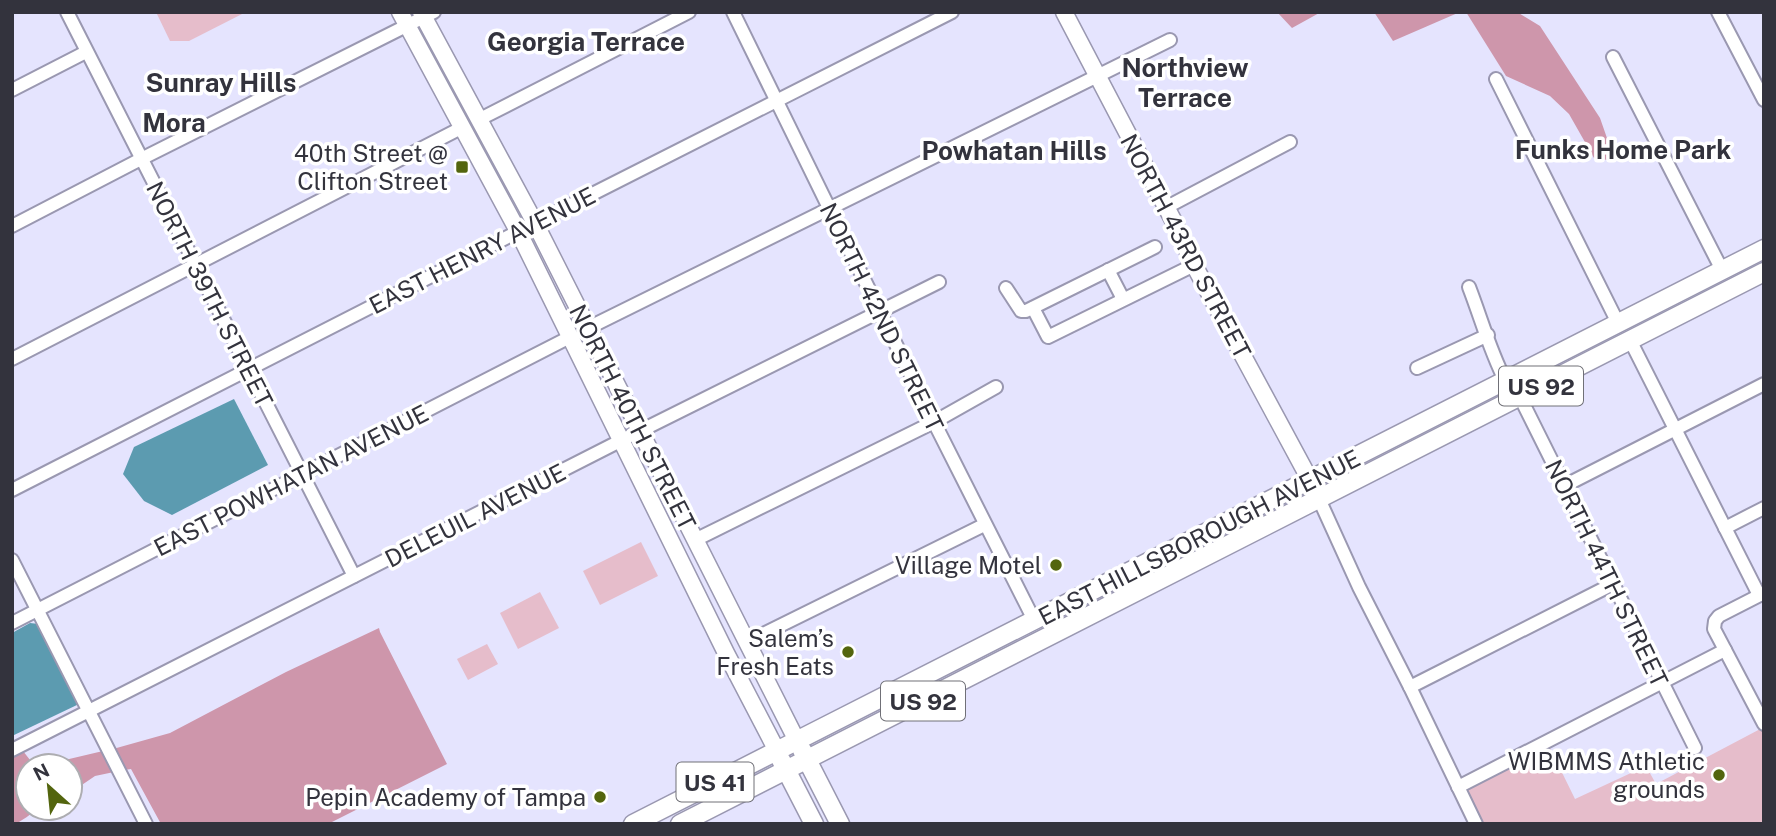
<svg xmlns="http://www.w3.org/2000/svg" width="1776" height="836" font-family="'Public Sans',sans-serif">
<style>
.green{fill:#e6bdcb}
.forest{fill:#ce96ab}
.water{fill:#5c9bb0}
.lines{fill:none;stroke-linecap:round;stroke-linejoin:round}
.street-casing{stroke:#9a98b1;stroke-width:16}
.secondary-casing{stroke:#9a98b1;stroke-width:19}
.primary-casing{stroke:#9a98b1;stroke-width:21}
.street{stroke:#fff;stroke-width:12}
.secondary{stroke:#fff;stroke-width:16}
.primary{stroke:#fff;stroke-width:18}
.poi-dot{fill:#53650e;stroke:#fff;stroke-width:2.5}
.labels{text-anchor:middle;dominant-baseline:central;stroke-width:7;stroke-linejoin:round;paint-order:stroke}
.shield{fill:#fff;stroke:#707077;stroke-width:2}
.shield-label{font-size:23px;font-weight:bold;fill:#33333d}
.poi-label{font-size:24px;fill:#33333d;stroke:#fff;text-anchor:end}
.street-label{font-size:24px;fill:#33333d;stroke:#fff}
.neighbourhood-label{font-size:26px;font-weight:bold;fill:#33333d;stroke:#fff}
</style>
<rect width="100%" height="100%" fill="#e5e4fe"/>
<g class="green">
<path d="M 156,12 L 246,12 L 189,41 L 170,41 Z"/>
<path d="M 641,542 L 658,576 L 600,605 L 583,571 Z"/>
<path d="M 540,592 L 559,628 L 518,649 L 500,613 Z"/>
<path d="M 487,644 L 498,664 L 468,680 L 457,659 Z"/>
<path d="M 1764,727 L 1764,824 L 1476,824 L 1458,787 L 1547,742 L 1575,799 L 1646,766 L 1656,784 Z"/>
</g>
<g class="forest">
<path d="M 1277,12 L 1321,12 L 1292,28 Z"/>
<path d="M 1374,12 L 1460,12 L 1393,41 Z"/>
<path d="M 1466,12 L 1517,12 L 1540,26 L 1600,118 L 1615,161 L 1594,158 L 1569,114 L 1550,96 L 1506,76 Z"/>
<path d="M 379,628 L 380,632 L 447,764 L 328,824 L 161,824 L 131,769 L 124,770 L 113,749 L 170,733 L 286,672 Z"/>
<path d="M 23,751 L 30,760 L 48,764 L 103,751 L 114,772 L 95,776 L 70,793 L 70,766 L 28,766 L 28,808 L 41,808 C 31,812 22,823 12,824 L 12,757 Z"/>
</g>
<g class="water">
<path d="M 234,399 L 268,465 L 172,515 L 144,501 L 123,474 L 134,447 Z"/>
<path d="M 30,623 L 39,624 L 79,704 L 12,736 L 12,633 Z"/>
</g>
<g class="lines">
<g class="street-casing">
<g id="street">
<path d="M 67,12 L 354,576"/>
<path d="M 733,12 L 934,422 L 1034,620"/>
<path d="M 1718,12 L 1764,100"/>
<path d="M 1613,57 L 1722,270"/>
<path d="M 1496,79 L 1618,323"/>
<path d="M 12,90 L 86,52"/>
<path d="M 480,119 L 689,12"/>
<path d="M 1167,207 L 1290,142"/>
<path d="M 12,226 L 141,159 L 434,12"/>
<path d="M 1108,270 L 1123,299"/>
<path d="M 1469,287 C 1481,318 1490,351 1505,380"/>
<path d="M 1006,288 L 1021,311 L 1026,311 L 1155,247"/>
<path d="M 1033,308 L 1048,337 L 1194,265"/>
<path d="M 588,328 L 1170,40"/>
<path d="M 1630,340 L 1759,595"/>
<path d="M 12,359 L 463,127"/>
<path d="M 1417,368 L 1488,335"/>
<path d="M 1520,397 L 1695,748"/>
<path d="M 1564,486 L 1764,384"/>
<path d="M 12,490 L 541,220 L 952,12"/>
<path d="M 1319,499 L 1359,587 L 1410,687 L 1476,824"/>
<path d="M 1725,528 L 1764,508"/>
<path d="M 695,540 L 934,422 L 996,387"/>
<path d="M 12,560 L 146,824"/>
<path d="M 1764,593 L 1719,616 L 1715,621 L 1714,629 L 1764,724"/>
<path d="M 12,623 L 570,337"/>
<path d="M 747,642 L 984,525"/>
<path d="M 1410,687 L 1613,584"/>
<path d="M 12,750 L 622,440 L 939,282"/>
<path d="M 1458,787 L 1725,650"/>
</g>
</g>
<g class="secondary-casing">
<g id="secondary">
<path d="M 400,12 L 518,231 L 726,653 L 777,751"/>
<path d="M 421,12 L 535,223 L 797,741"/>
<path d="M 1064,12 L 1174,222 L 1194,265 L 1310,480"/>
</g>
</g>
<g class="primary-casing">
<g id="primary">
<path d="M 802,750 L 840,824"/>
<path d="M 781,760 L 814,824"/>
<path d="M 633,824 L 1764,249"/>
<path d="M 680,824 L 1764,272"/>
</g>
</g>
<use href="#street" class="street"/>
<use href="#secondary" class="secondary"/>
<use href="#primary" class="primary"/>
</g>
<g class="poi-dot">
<rect x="455" y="160" width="14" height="14" rx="3.5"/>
<circle cx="1056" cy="565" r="7"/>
<circle cx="848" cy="652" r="7"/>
<circle cx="1719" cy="775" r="7"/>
<circle cx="600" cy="797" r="7"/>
</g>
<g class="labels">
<g class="shield">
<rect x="1499" y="366.5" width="84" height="39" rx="5"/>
<rect x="881" y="681.5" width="84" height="39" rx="5"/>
<rect x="676.5" y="762.5" width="77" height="39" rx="5"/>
</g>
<g class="shield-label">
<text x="1541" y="386">US 92</text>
<text x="923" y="701">US 92</text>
<text x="715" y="782">US 41</text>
</g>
<g class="poi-label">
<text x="448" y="153">40th Street @<tspan x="448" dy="28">Clifton Street</tspan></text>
<text x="1042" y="565">Village Motel</text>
<text x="834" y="638">Salem’s<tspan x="834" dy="28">Fresh Eats</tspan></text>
<text x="1705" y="761">WIBMMS Athletic<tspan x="1705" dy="28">grounds</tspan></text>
<text x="586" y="797">Pepin Academy of Tampa</text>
</g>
<g class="street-label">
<text transform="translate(1186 246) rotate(62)">NORTH 43RD STREET</text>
<text transform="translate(482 250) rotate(-27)">EAST HENRY AVENUE</text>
<text transform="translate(210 294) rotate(63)">NORTH 39TH STREET</text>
<text transform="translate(882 317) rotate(64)">NORTH 42ND STREET</text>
<text transform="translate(633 417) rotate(63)">NORTH 40TH STREET</text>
<text transform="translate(291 480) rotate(-27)">EAST POWHATAN AVENUE</text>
<text transform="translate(475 515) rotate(-27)">DELEUIL AVENUE</text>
<text transform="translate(1199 537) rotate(-27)">EAST HILLSBOROUGH AVENUE</text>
<text transform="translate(1607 573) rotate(64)">NORTH 44TH STREET</text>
</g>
<g class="neighbourhood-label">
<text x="586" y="41">Georgia Terrace</text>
<text x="1185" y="67">Northview<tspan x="1185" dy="30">Terrace</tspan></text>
<text x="221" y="82">Sunray Hills</text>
<text x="174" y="122">Mora</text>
<text x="1623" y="149">Funks Home Park</text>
<text x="1014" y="150">Powhatan Hills</text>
</g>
</g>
<rect width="1776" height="836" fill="none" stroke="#33333d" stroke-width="28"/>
<g transform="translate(49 787) rotate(333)"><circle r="33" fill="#ffffff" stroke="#adadb1" stroke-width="2"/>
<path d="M0-5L12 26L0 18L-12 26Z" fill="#53650e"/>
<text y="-10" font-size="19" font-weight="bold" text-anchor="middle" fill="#33333d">N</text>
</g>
</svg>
